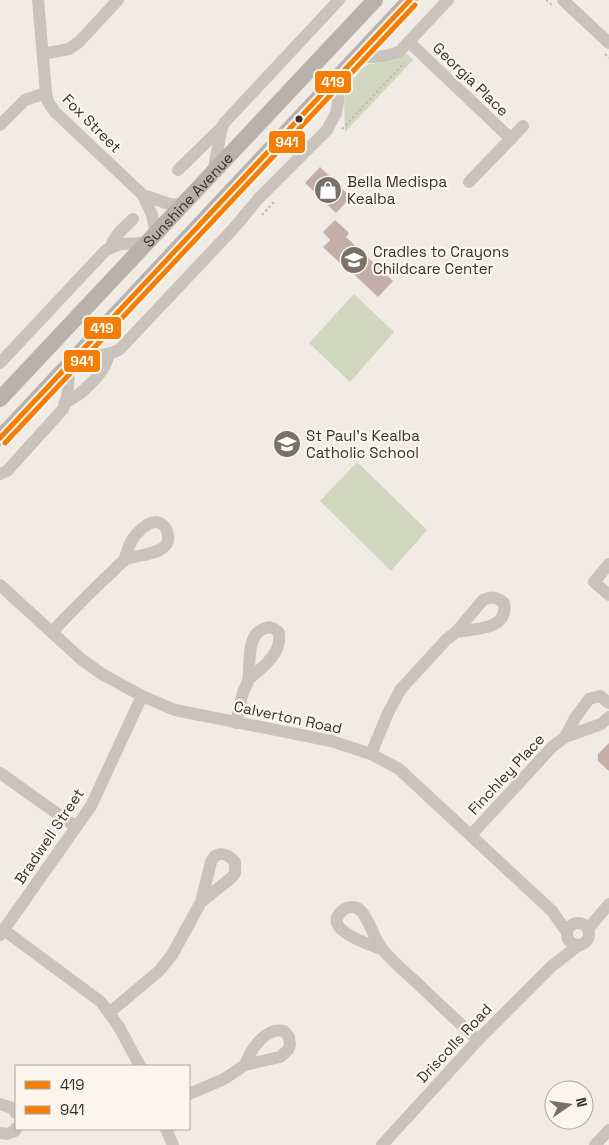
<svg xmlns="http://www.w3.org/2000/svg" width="609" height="1145" font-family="'Space Grotesk',sans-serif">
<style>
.green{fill:#d1d6bf}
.building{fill:#c3afa7}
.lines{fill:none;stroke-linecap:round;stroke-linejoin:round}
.path{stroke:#c2bbb6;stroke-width:2;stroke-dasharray:2.5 2.5;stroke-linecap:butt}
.minor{stroke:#c9c3be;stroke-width:12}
.major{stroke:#b8b1ad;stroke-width:16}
.bus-1-casing{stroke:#fbf5ee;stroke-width:9}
.bus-2-casing{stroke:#fbf5ee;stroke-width:9}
.bus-1{stroke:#f57e02;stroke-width:5}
.bus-2{stroke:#f57e02;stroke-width:5}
.bus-dot{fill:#3b302b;stroke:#fbf5ee;stroke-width:2}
.labels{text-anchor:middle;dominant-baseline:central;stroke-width:4.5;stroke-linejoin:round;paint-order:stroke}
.street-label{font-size:15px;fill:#3b302b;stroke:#fbf5ee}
.poi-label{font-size:15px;fill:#3b302b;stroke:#fbf5ee;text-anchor:start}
.line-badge{stroke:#fbf5ee;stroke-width:2}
.badge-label{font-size:14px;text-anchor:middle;font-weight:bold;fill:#fff}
</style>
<rect width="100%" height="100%" fill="#f0ebe5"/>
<g class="green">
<path d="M 407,54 L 413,60 L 345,132 L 344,98 L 351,82 L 364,67 L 370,64 L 392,61 Z"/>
<path d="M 354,294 L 394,332 L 350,382 L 309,343 Z"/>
<path d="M 357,462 L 427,530 L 391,571 L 320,501 Z"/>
</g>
<g class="building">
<path d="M 320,167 L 351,197 L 336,213 L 305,183 Z"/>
<path d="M 335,220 L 349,233 L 346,237 L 393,281 L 378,297 L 342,263 L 341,264 L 323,247 L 330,240 L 323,232 Z"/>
<path d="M 609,743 L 609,771 L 598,761 L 598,754 Z"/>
</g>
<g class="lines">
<g class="path">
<path d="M 546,0 L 552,5"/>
<path d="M 605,54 L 609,58"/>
<path d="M 342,129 L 404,63"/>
<path d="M 262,215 L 274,202"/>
</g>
<g class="minor">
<path d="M 38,0 L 46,93 L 48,102 L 55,112 L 143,195 L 169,204 L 183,205"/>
<path d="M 563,0 L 609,43"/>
<path d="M 409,42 L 511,139"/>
<path d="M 43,54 L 69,49 L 79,42 L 118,0"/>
<path d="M 357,57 C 371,57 387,58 400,51 L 448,0"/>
<path d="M 0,125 L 25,100 L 46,93"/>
<path d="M 178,170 L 222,127"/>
<path d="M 213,173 L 222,127 L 225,122 L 339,0"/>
<path d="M 469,182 L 523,126"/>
<path d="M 143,195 L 152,215 L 156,235"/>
<path d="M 111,247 C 114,235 125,227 133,219"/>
<path d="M 78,355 C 91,355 108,357 120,349 L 234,228 L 259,198 L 327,130 L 336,113 L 338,102 L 338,90 L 334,81"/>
<path d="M 0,363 L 106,250 L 120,244 L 148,243"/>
<path d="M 66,402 C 81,395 108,371 108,354"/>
<path d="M 0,474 L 7,471 L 63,409 L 67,397 L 70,363"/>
<path d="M 609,564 L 594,582 L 609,595"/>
<path d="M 0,585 L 81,659 L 102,674 L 142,696 L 175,710 L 331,741 L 371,754 L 399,769 L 552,911 L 566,931"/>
<path d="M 52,632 C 71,612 91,591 111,573 C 115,569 120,563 125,560 C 137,554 155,556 165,546 C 171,540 168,527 160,523 C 150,518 135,534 131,542 C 128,548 126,555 124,560"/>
<path d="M 236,723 C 238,714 240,705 242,696 C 243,690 247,686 248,681 C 251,666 245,633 266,628 C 272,626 275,629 279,633 C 282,655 262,667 248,680"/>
<path d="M 565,737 L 601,724 L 609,717"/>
<path d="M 371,754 L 388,713 L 401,689 L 446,640 L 456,632 L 483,600 C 492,596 497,597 504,603 C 509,630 475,629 456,632"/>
<path d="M 0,773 L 76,827"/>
<path d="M 471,835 L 552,747 L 565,737 L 575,718 L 589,699 L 600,696 L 609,703"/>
<circle cx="578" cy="934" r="11"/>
<path d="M 588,929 L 609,904"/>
<path d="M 4,930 L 101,1002 L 119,1027 L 140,1066"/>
<path d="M 0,935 L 91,806 L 142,696"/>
<path d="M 381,949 C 371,945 320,929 342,911 C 347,906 355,906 360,910 C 371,921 373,939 383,950 C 393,962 405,972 416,982 C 437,1002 457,1021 478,1040"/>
<path d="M 109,1013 L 159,971 L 172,955 L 201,902 L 211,862 C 217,850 227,853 235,862 L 235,873 L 231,878 L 201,902"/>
<path d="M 189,1094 L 224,1079 L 245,1065 L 280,1057 L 288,1050 L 290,1045 L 289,1037 L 284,1031 C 265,1027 251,1049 245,1065"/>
<path d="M 0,1104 L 12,1108 L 16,1113"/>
<path d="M 166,1129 L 173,1145"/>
<path d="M 0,1133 L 7,1134 L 15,1131 L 16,1128"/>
<path d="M 382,1145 L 478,1040 L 552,966 L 579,945"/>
<path d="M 595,1145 L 609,1130"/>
</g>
<g class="major">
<path id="s1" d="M 0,399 L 375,0"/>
<path d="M 0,438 L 410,0"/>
</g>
<g class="bus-1-casing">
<path id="bus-1" d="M 0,438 L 410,0"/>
</g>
<g class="bus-2-casing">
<path id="bus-2" d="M 5,443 L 415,5"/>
</g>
<use href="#bus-1" class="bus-1"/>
<use href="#bus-2" class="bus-2"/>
</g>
<defs>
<g id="shop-disc" transform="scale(1.4375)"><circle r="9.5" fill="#7a716c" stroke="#fbf5ee"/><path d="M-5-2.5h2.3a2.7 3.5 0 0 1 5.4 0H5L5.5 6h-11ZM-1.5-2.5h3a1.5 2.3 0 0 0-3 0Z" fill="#fff"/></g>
<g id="school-disc" transform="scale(1.4375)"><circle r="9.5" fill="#7a716c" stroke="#fbf5ee"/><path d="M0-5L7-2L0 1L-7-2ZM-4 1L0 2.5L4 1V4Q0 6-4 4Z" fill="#fff"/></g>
</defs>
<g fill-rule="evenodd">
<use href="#shop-disc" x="328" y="190"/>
<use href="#school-disc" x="354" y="260"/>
<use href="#school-disc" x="287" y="444"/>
</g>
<circle class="bus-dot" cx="299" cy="119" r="4.5"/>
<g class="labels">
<g class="street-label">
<text transform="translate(471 79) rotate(44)">Georgia Place</text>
<text transform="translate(92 123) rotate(45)">Fox Street</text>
<text stroke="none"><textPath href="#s1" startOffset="274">Sunshine Avenue</textPath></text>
<text transform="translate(288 717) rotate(12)">Calverton Road</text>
<text transform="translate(506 774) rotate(-47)">Finchley Place</text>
<text transform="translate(49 836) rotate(-56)">Bradwell Street</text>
<text transform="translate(454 1043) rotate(-47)">Driscolls Road</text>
</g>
<g class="poi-label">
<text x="347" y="181">Bella Medispa<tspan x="347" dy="17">Kealba</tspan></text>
<text x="373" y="251">Cradles to Crayons<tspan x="373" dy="17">Childcare Center</tspan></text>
<text x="306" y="435">St Paul’s Kealba<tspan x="306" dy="17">Catholic School</tspan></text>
</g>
</g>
<g class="line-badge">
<rect x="314" y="70" width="38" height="24" rx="5" fill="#f57e02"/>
<rect x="268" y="130" width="38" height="24" rx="5" fill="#f57e02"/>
<rect x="83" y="316" width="39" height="24" rx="5" fill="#f57e02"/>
<rect x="63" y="349" width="38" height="24" rx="5" fill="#f57e02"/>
</g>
<g class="badge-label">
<text x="333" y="87">419</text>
<text x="287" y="147">941</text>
<text x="102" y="333">419</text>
<text x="82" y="366">941</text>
</g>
<rect x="15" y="1065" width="175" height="65" fill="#fbf5ee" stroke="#aea6a0"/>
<rect x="25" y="1081" width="25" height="8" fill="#f57e02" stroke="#aea6a0"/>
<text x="60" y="1090" font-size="15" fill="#3b302b">419</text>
<rect x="25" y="1106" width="25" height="8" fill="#f57e02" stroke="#aea6a0"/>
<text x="60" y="1115" font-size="15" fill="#3b302b">941</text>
<g transform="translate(569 1105) rotate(77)"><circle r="24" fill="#fbf5ee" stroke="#aea6a0"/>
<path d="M0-4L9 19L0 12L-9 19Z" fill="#7a716c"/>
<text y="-8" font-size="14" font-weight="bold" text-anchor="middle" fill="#3b302b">N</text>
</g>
</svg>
